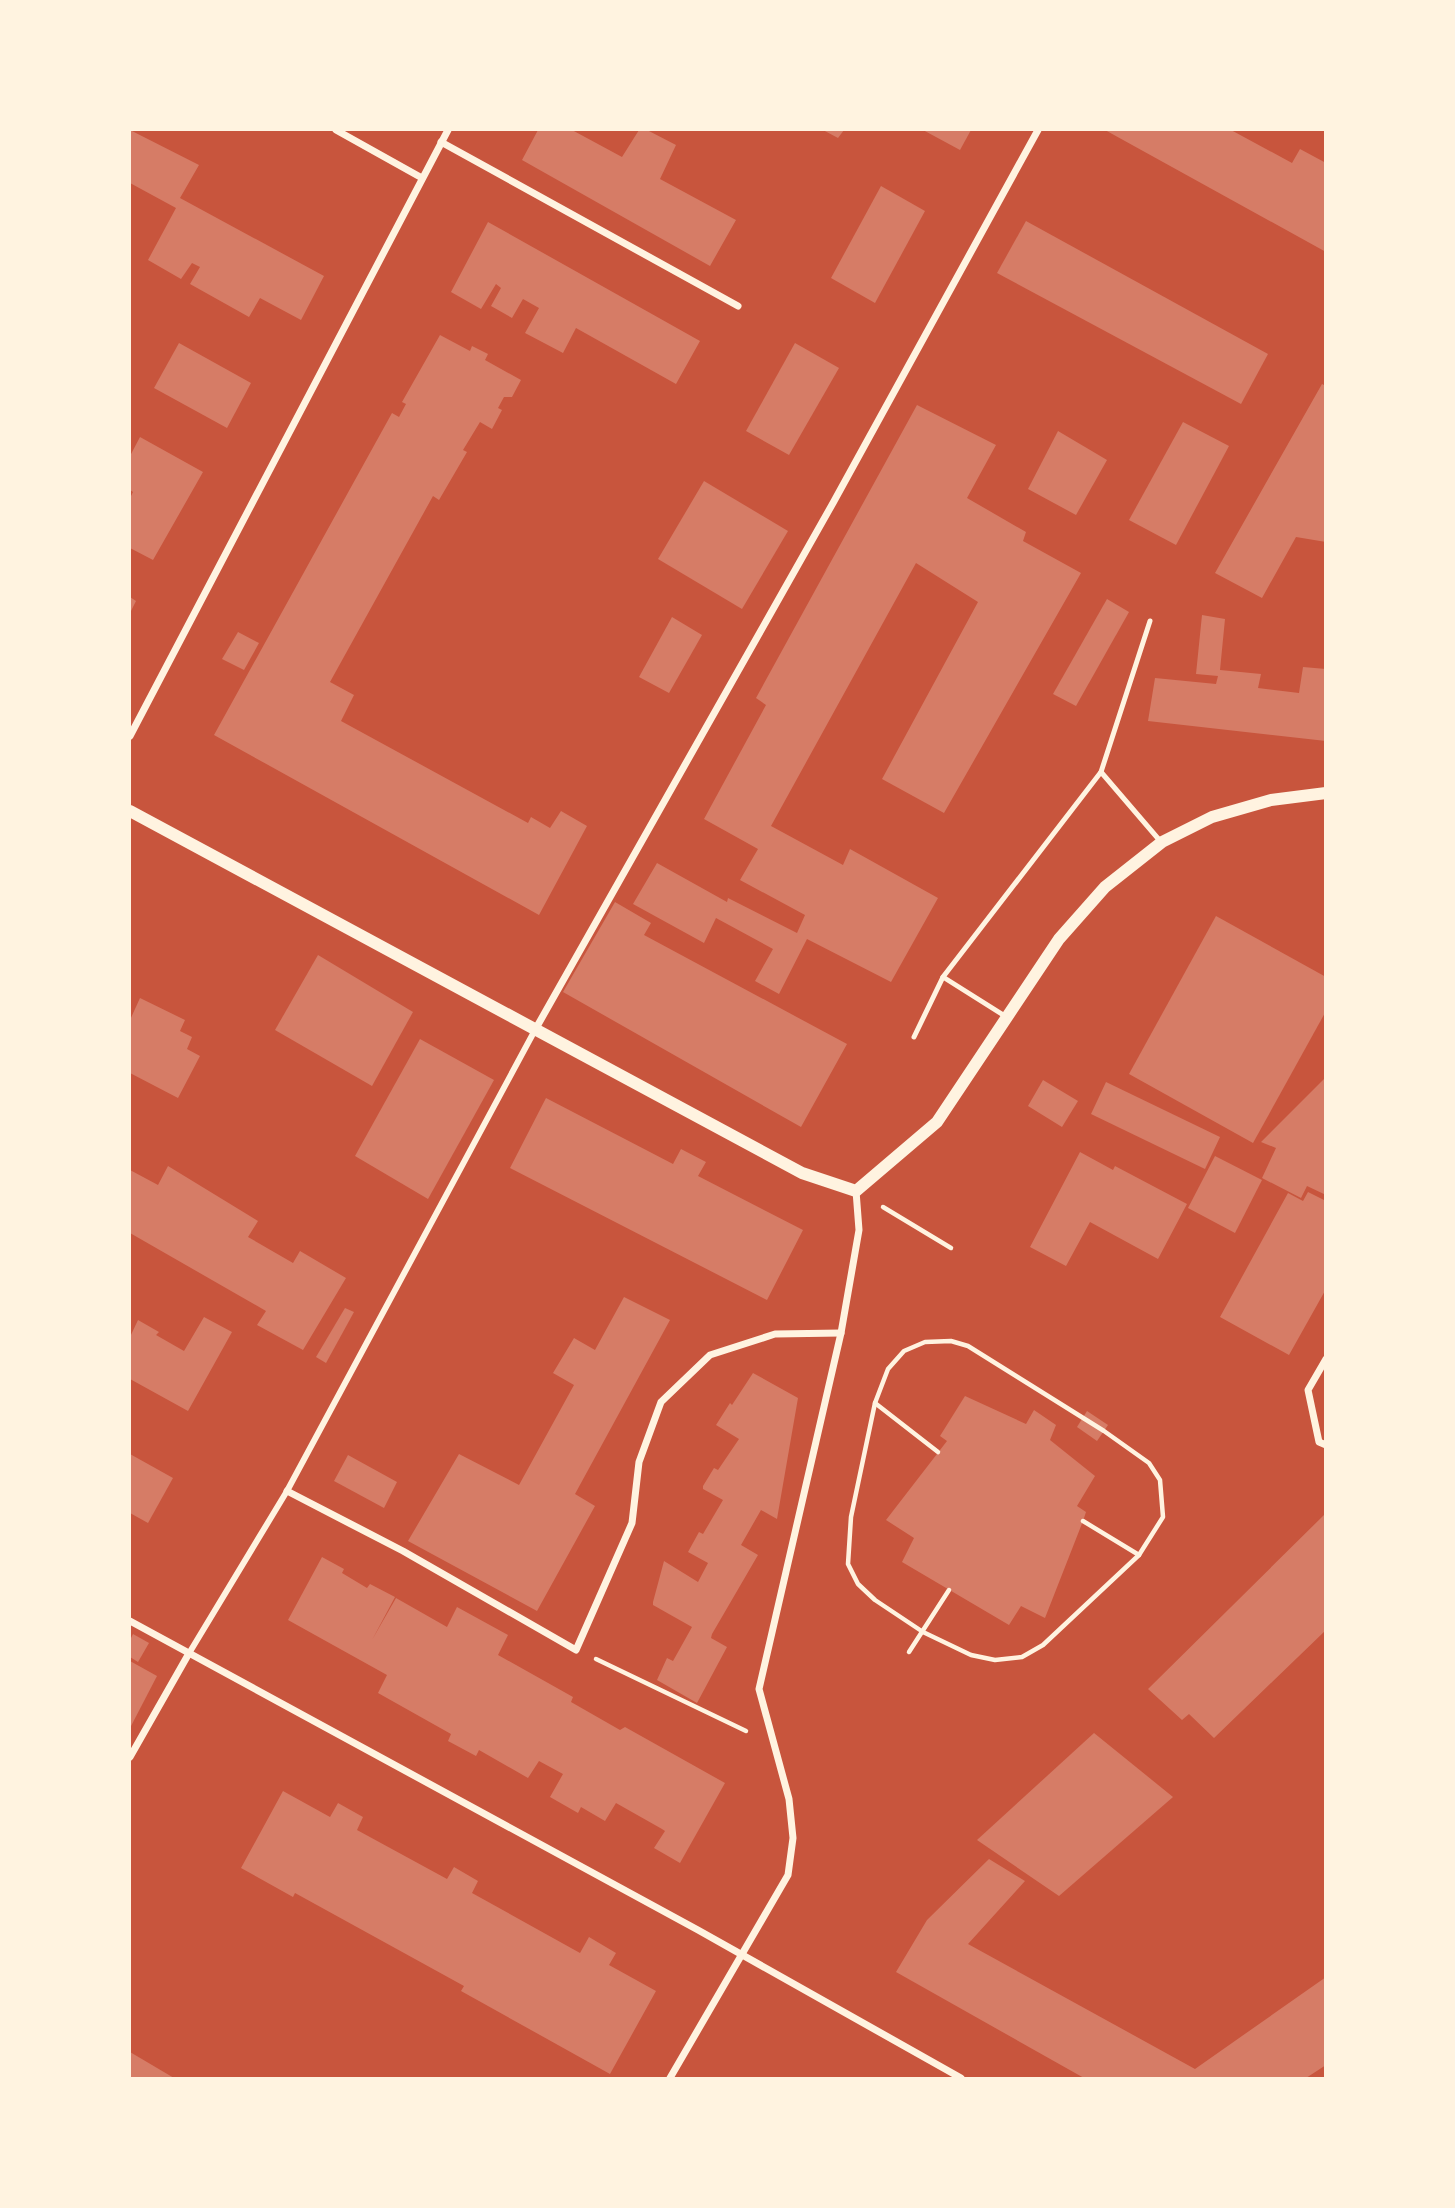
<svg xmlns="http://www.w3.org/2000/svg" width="1455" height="2208" font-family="'Fira Sans Condensed',sans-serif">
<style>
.building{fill:#d67c66}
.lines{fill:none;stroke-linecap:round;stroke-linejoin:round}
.path{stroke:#fff3e0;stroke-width:4.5}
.service{stroke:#fff3e0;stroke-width:5}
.pedestrian{stroke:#fff3e0;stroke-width:6}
.minor{stroke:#fff3e0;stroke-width:7}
.tertiary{stroke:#fff3e0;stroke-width:12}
</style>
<rect width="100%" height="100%" fill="#c8553d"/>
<g class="building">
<path d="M 130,130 L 199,165 L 180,198 L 324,276 L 301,320 L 260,298 L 249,317 L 190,284 L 200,267 L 192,263 L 181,279 L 148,260 L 176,208 L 130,183 Z"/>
<path d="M 538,130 L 572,130 L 622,157 L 639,130 L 647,130 L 676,145 L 660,179 L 736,220 L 710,266 L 522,160 Z"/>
<path d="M 823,130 L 844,130 L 838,138 Z"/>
<path d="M 923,130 L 971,130 L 960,150 Z"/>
<path d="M 1105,130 L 1231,130 L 1292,163 L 1300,149 L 1326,163 L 1326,252 Z"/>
<path d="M 881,186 L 925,211 L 875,303 L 831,278 Z"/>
<path d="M 1026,221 L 1268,354 L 1241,404 L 997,273 Z"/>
<path d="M 488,222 L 700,341 L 676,384 L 576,328 L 563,353 L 525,333 L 539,308 L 523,299 L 512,318 L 491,306 L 501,288 L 496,284 L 481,309 L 451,292 Z"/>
<path d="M 440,335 L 470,351 L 472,346 L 488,354 L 485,360 L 521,380 L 512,397 L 504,397 L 498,408 L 502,410 L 492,429 L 480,422 L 463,450 L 467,452 L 439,500 L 433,496 L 330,682 L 354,695 L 341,721 L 528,823 L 531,817 L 550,828 L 561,811 L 587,826 L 539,915 L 214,735 L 392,413 L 399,417 L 406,404 L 402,402 Z"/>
<path d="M 179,343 L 251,383 L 227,428 L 154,388 Z"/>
<path d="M 795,343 L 839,368 L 789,455 L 746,431 Z"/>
<path d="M 1322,384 L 1326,386 L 1326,542 L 1296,537 L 1262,598 L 1215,573 Z"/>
<path d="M 917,405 L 996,445 L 967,498 L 1026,532 L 1023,541 L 1081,573 L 944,813 L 882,779 L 978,602 L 916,563 L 771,826 L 843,865 L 850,849 L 938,898 L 891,982 L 807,939 L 779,994 L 755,981 L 773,949 L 716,918 L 704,943 L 633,904 L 657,863 L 727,902 L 728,898 L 797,933 L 805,915 L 740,880 L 758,849 L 704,819 L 766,705 L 756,698 Z"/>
<path d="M 1183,422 L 1229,446 L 1176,545 L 1129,520 Z"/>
<path d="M 1058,431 L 1107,460 L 1076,515 L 1028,489 Z"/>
<path d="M 140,437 L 203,472 L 153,560 L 130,548 L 130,498 L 133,492 L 130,490 L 130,456 Z"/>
<path d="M 704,481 L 788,531 L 742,609 L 658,559 Z"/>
<path d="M 130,597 L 136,601 L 130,613 Z"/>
<path d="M 1107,599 L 1129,612 L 1076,706 L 1053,694 Z"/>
<path d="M 1202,615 L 1225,619 L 1220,670 L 1261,674 L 1258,688 L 1299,693 L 1303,667 L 1326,669 L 1326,741 L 1148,721 L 1155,678 L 1216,684 L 1218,676 L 1196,674 Z"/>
<path d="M 672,617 L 702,635 L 669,693 L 639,677 Z"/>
<path d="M 238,632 L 259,643 L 244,670 L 222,659 Z"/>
<path d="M 615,902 L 651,923 L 644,935 L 847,1044 L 801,1127 L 563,992 Z"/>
<path d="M 1216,916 L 1326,977 L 1326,1011 L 1253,1143 L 1129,1074 Z"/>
<path d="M 318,955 L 413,1012 L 372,1086 L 275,1030 Z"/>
<path d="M 140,998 L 185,1020 L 180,1031 L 192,1037 L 187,1049 L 200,1056 L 178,1098 L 130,1073 L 130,1020 Z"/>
<path d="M 420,1039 L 494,1080 L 428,1199 L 355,1156 Z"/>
<path d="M 1326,1077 L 1326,1195 L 1307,1186 L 1301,1198 L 1262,1178 L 1276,1148 L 1261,1142 Z"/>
<path d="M 1043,1080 L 1078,1101 L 1062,1127 L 1028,1106 Z"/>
<path d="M 1106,1082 L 1220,1137 L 1205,1169 L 1091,1114 Z"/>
<path d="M 546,1098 L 673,1164 L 681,1149 L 706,1162 L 698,1176 L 803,1230 L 767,1300 L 510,1168 Z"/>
<path d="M 1080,1152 L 1113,1170 L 1115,1166 L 1187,1204 L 1158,1259 L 1090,1222 L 1066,1266 L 1030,1247 Z"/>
<path d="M 1215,1156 L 1262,1180 L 1235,1233 L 1188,1208 Z"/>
<path d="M 168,1166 L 258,1221 L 248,1237 L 293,1263 L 300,1251 L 346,1278 L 303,1350 L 257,1325 L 266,1311 L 130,1233 L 130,1170 L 158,1185 Z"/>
<path d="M 1308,1192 L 1326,1201 L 1326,1289 L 1289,1355 L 1220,1317 L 1288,1193 L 1303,1201 Z"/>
<path d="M 624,1297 L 670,1320 L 575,1494 L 595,1506 L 537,1611 L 408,1541 L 459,1454 L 519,1485 L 574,1385 L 553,1373 L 574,1338 L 595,1350 Z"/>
<path d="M 345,1308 L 354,1312 L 326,1363 L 316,1357 Z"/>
<path d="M 204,1317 L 232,1332 L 188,1411 L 130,1379 L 130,1337 L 138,1320 L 159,1332 L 156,1335 L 184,1351 Z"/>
<path d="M 753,1373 L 798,1398 L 777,1519 L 761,1510 L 741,1545 L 758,1555 L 712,1634 L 711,1638 L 727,1647 L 697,1703 L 657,1680 L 667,1658 L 673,1661 L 692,1627 L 653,1605 L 653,1602 L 664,1561 L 698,1582 L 708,1563 L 688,1552 L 699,1532 L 703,1534 L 723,1500 L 703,1489 L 703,1486 L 714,1468 L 718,1470 L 739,1439 L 716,1425 L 730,1403 L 732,1405 Z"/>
<path d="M 965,1396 L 1026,1424 L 1034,1410 L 1056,1425 L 1050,1440 L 1095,1476 L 1077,1506 L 1086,1512 L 1083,1521 L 1045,1618 L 1021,1606 L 1009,1625 L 902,1562 L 914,1538 L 886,1520 L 947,1441 L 940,1436 Z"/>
<path d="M 1087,1411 L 1108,1425 L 1097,1441 L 1077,1427 Z"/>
<path d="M 130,1454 L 173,1478 L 148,1523 L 130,1513 Z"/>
<path d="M 348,1455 L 397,1482 L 384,1508 L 334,1481 Z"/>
<path d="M 1326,1513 L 1326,1630 L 1214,1738 L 1189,1714 L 1182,1720 L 1148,1689 Z"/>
<path d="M 322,1557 L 344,1569 L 342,1573 L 367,1588 L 370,1584 L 395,1597 L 372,1640 L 396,1598 L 447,1627 L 457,1607 L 508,1635 L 498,1655 L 573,1697 L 571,1702 L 620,1730 L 625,1727 L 725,1783 L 680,1863 L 654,1848 L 665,1831 L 662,1829 L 616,1803 L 605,1821 L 581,1807 L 578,1813 L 550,1797 L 563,1774 L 539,1761 L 528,1778 L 479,1750 L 476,1756 L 448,1741 L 451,1734 L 378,1693 L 387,1675 L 288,1620 Z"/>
<path d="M 133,1634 L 149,1643 L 138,1662 L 130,1657 L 130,1640 Z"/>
<path d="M 130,1661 L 157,1676 L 130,1728 Z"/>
<path d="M 1094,1733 L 1173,1797 L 1059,1896 L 977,1840 Z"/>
<path d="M 283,1791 L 330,1817 L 338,1803 L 363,1817 L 357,1830 L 447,1879 L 454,1867 L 478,1881 L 472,1893 L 580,1953 L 589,1937 L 616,1953 L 609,1965 L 656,1991 L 610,2074 L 461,1991 L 464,1986 L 295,1893 L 293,1897 L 241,1868 Z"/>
<path d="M 989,1859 L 1025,1881 L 968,1944 L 1195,2069 L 1326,1977 L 1326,2065 L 1306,2078 L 1084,2078 L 896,1972 L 927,1920 Z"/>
<path d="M 130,2052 L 174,2078 L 130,2078 Z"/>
</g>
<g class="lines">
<g class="path">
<path d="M 883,1207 L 951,1248"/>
<path d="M 951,1341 L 968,1346 L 1104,1431 L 1149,1463 L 1160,1480 L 1163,1517 L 1139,1555 L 1043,1645 L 1022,1657 L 995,1660 L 971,1655 L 923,1632 L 875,1600 L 858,1584 L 848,1564 L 851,1517 L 875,1403 L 888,1369 L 904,1351 L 925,1342 Z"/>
<path d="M 875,1403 L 938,1452"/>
<path d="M 1083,1521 L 1139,1555"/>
<path d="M 909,1652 L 949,1590"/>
<path d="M 596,1659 L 746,1731"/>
</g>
<g class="service">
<path d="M 1101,772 L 1150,621"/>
<path d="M 943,977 L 1101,772 L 1161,842"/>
<path d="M 914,1037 L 943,977 L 1005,1016"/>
</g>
<path class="pedestrian" d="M 188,1655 L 287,1491 L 535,1030"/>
<g class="minor">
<path d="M 336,130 L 422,178"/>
<path d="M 441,142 L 738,306"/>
<path d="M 130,736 L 448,130"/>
<path d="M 535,1030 L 833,503 L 1038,130"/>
<path d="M 1326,1359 L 1308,1390 L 1319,1442 L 1326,1445"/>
<path d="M 287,1491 L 403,1551 L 576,1650 L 632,1523 L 639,1462 L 661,1402 L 710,1355 L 775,1334 L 841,1333"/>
<path d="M 130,1621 L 698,1930 L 961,2078"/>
<path d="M 130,1757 L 188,1655"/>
<path d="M 670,2078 L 788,1875 L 793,1838 L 789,1799 L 759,1689 L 841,1333 L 859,1230 L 856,1191"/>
</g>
<path class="tertiary" d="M 130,811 L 802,1173 L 856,1191 L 937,1122 L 1059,939 L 1105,887 L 1162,842 L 1212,817 L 1271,800 L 1326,793"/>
</g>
<rect width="1455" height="2208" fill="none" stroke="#fff3e0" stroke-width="262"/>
</svg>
